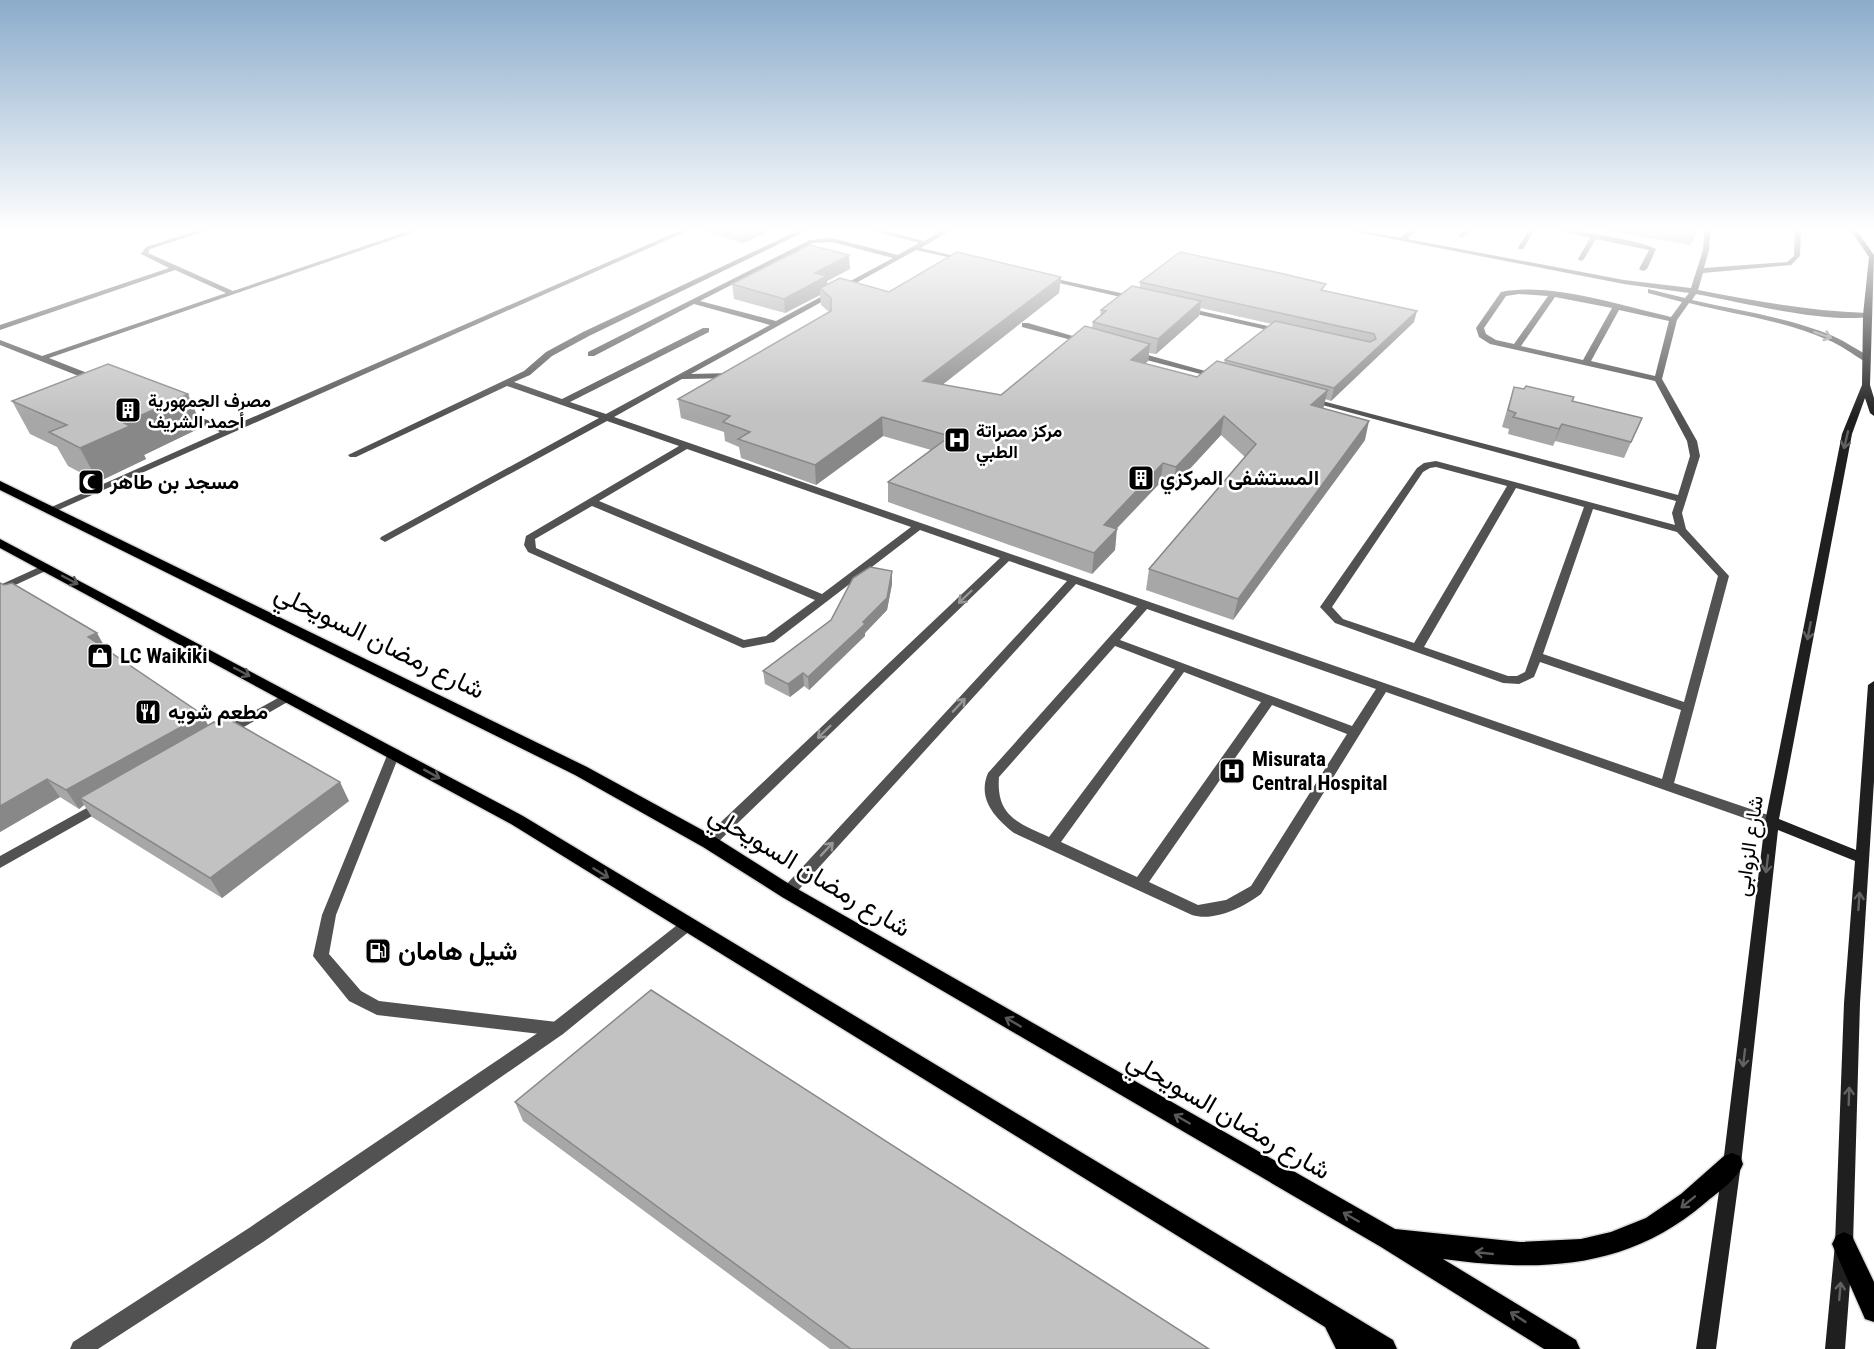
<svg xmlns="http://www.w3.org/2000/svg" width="1874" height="1349" font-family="'Roboto Condensed',Vazirmatn,sans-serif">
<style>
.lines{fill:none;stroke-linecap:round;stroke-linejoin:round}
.primary-casing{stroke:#dbdbdb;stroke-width:3}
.lane{fill:#525252;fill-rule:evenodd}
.street{fill:#525252;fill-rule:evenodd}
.secondary{fill:#1f1f1f;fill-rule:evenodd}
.primary{fill:#000;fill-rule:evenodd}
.wall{fill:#a7a7a7;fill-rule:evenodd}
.shaded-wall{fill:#888}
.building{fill:#c2c2c2;stroke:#888;stroke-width:1.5}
.oneway{stroke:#979797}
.oneway2{stroke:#626262}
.oneway3{stroke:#595959}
.labels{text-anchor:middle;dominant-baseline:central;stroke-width:5;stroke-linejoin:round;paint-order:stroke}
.far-poi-label{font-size:18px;font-weight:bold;fill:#000;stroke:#fff;text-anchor:start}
.poi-label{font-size:21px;font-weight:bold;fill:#000;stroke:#fff;text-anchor:start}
.street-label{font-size:21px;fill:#000;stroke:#fff}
.near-street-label{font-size:26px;fill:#000;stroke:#fff}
.near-poi-label{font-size:26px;font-weight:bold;fill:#000;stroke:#fff;text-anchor:start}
</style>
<rect width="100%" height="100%" fill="#fff"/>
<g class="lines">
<g class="primary-casing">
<g id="primary">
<path d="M 0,481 L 587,767 L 715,837 L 794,887 L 1395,1229 L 1520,1242 L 1581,1239 L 1611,1232 L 1646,1218 L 1681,1194 L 1724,1156 L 1732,1153 L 1740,1156 L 1743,1164 C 1737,1180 1718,1192 1705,1203 C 1627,1270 1540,1272 1443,1259 L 1576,1340 L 1580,1349 L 1544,1349 L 1381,1247 L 782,897 L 703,847 L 575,775 L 0,490 Z"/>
<path d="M 0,539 L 523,816 L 1393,1340 L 1397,1349 L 1336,1349 L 1325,1327 L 511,824 L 0,548 Z"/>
<path d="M 1844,1232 L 1852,1236 L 1874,1282 L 1874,1322 L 1865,1319 L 1832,1244 L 1836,1236 Z"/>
</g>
</g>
<g class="lane">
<path d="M 804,228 L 812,228 L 589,336 L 552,356 L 530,375 L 514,382 L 562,399 L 703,328 L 709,328 L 709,332 L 570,402 L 606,414 L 770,325 L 694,304 L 594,356 L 588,356 L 588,352 L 810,240 L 832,238 L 898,255 L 919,243 L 863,228 L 874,228 L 924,241 L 947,228 L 955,228 L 921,248 L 966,259 L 966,261 L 916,250 L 691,374 L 732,373 L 736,376 L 735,378 L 682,379 L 614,417 L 1662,779 L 1681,710 L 1540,662 L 1534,677 L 1519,684 L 1503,683 L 1335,623 L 1320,607 L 1417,468 L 1424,463 L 1436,461 L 1675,525 L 1672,513 L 1676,501 L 1304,400 L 1311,398 L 1678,495 L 1690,456 L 1687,441 L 1655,381 L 1490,344 L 1479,337 L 1476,328 L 1501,292 C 1551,282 1622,306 1671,317 L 1682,302 L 1648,293 L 1648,289 L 1685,298 L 1689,293 L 1624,284 L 1336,228 L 1349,228 L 1400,238 L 1412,228 L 1419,228 L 1407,239 L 1624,280 L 1691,288 L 1703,250 L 1705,228 L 1711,228 L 1709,250 L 1704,268 L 1787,262 L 1794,256 L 1795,228 L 1801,228 L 1800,256 L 1791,265 L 1703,273 L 1698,290 C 1755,301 1809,311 1867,313 L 1871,315 L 1870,317 C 1820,323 1746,303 1696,294 L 1692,300 C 1739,311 1788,317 1833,336 C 1846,342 1858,350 1870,357 L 1870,361 L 1864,361 C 1852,354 1841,345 1828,340 C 1784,320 1735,315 1689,303 L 1677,320 L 1662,379 L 1697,441 L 1700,456 L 1682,513 L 1686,529 L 1729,576 L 1674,783 L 1777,818 L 1779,822 L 1777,826 L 1767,826 L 1386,692 L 1261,894 C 1244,907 1214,922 1192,915 L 1014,833 C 995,818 977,799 988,773 L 1137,606 L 1076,584 L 793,896 L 788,898 L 783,896 L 781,892 L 783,888 L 1067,581 L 1009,561 L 714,846 L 709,847 L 704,846 L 702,842 L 704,838 L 1000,558 L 920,530 L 774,642 L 743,648 L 528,552 L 524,545 L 526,536 L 679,446 L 607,421 L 385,542 L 380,539 L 381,537 L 599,418 L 507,386 L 356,457 L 350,457 L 348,455 L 524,371 L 546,352 L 583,332 ZM 832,242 L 893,258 L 776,321 L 700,301 L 813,243 ZM 1519,294 L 1548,296 L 1514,344 L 1496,340 L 1486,334 L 1484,328 L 1506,296 ZM 1555,297 L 1612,308 L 1583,360 L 1521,346 ZM 1619,310 L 1669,321 L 1655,376 L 1591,361 ZM 687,449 L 911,527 L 822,594 L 599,501 ZM 1436,467 L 1507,486 L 1414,643 L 1343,619 L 1332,607 L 1423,472 L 1430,468 ZM 1516,488 L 1584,507 L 1525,672 L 1517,676 L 1508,676 L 1424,647 ZM 592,506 L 815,600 L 766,636 L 744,640 L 536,548 L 535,539 ZM 1593,509 L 1677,532 L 1718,576 L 1684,702 L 1543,654 ZM 1147,609 L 1376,689 L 1352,726 L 1120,640 ZM 1115,646 L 1175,669 L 1049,837 C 1018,823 996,816 999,777 ZM 1184,672 L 1261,702 L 1137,877 L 1061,842 ZM 1272,705 L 1347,734 L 1251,886 L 1226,900 L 1198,905 L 1149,882 Z"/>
<path d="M 1466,228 L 1473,228 L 1463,237 L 1459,237 L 1459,235 Z"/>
<path d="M 1530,228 L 1536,228 L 1523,249 L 1519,249 L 1518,248 Z"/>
<path d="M 1550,228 C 1567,228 1644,241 1656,249 L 1647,269 L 1643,271 L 1639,269 L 1649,250 L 1596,239 L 1584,259 L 1581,261 L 1578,259 L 1590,238 Z"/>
<path d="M 1043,276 L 1134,296 L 1138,298 L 1134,300 L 1046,280 L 1042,278 Z"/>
<path d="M 1183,307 L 1281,329 L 1285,331 L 1281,333 L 1183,311 Z"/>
<path d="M 1022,323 L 1028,323 L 1090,341 L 1083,343 L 1022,327 Z"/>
<path d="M 1131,352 L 1137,352 L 1223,376 L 1216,378 L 1131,356 Z"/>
<path d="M 394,749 L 399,750 L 400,753 L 336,915 L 329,954 L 361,991 L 379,1001 L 557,1022 L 563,1024 L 565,1029 L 563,1034 L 557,1036 L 377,1015 L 349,1001 L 316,960 L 313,956 L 322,915 L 388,753 L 389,750 Z"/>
</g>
<g class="street">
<path d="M 205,228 L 215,228 L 150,249 L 148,253 L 233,291 L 417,228 L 426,228 L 49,358 L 100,378 L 100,382 L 94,382 L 0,345 L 0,340 L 42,356 L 226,293 L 175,270 L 0,330 L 0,325 L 169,268 L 141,254 L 146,247 Z"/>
<path d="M 686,228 L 694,228 L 56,511 L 52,512 L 47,509 L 220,432 L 183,417 L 183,413 L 189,413 L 228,428 Z"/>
<path d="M 46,564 L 51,567 L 50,569 L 0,592 L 0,585 Z"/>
<path d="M 287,693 L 293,697 L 291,700 L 228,736 L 224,737 L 218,733 L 220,730 Z"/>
<path d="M 103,799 L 108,801 L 110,804 L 108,807 L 0,868 L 0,856 Z"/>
<path d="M 686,920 L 691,922 L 694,926 L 691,930 L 563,1034 L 263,1242 L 98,1349 L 70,1349 L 73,1342 L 249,1228 L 551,1024 L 681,922 Z"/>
</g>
<path class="secondary" d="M 1849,228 L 1855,228 L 1874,255 L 1870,385 L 1874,398 L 1874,416 L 1870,413 L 1865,398 L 1852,434 L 1779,819 L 1856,850 L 1868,685 L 1874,681 L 1874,781 L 1860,1003 L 1853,1244 L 1845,1349 L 1825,1349 L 1835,1244 L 1844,1003 L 1855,861 L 1778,830 L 1741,1164 L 1716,1349 L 1696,1349 L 1723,1164 L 1765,822 L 1842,434 L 1862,385 L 1863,315 L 1869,257 Z"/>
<use href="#primary" class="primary"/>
</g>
<g class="wall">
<path d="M 695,228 L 776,228 L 743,243 L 696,229 Z"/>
<path d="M 917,228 L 937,228 L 931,231 Z"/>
<path d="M 1594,228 L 1699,228 L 1690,245 Z"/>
<path d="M 850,269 L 827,281 L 827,284 L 889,292 L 1061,277 L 1059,293 L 942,385 L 1001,395 L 1092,328 L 1093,322 L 1100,316 L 1101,310 L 1140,288 L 1140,282 L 1325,291 L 1414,322 L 1331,401 L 1325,399 L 1323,409 L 1365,440 L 1233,620 L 1146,590 L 1149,569 L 1245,457 L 1221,435 L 1173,487 L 1160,483 L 1116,529 L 1115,550 L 1092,574 L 888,502 L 888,482 L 931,450 L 883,436 L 816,485 L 741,458 L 739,447 L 725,441 L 724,432 L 681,418 L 678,399 L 829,312 L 821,305 L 820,295 L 785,313 L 734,299 L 732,284 ZM 1201,308 L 1272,324 L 1225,360 L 1224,363 L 1197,377 L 1145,364 L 1148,361 L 1149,353 L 1156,354 L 1199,316 Z"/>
<path d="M 1514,387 L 1574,397 L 1573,401 L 1642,418 L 1624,458 L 1555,441 L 1553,446 L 1508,434 L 1509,429 L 1502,427 L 1509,403 Z"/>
<path d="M 12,401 L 202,427 L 144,455 L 146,459 L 98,482 L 68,466 L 57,447 L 30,434 Z"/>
<path d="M 892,571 L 892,584 L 887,610 L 865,633 L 865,636 L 809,690 L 804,686 L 790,697 L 765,684 L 763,671 L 831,620 Z"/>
<path d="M 0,583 L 106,649 L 208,725 L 349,801 L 222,898 L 92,817 L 84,805 L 79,809 L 60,797 L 0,832 Z"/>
<path d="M 515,1102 L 1209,1349 L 830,1349 L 523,1121 Z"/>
</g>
<g class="shaded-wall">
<path d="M 749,228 L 776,228 L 743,243 L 742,231 Z"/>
<path d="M 1697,228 L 1699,228 L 1690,245 Z"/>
<path d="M 849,255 L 850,269 L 827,281 L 828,291 L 820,288 L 820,295 L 785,313 L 784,299 L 815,273 Z"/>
<path d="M 1061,277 L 1059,293 L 923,400 L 923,381 Z"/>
<path d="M 1201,301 L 1199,316 L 1156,354 L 1158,339 Z"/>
<path d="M 1417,311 L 1414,322 L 1331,401 L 1334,388 Z"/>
<path d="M 1150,344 L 1148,361 L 1129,378 L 1131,360 Z"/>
<path d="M 1328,390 L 1323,409 L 1311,405 Z"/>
<path d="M 188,394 L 202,427 L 144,455 L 146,459 L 98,482 L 80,448 L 124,423 Z"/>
<path d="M 1224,416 L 1221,435 L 1173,487 L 1176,467 Z"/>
<path d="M 882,417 L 883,436 L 816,485 L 815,465 Z"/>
<path d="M 1369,421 L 1365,440 L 1233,620 L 1238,599 Z"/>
<path d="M 1562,424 L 1555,441 L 1553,446 L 1559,429 Z"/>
<path d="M 1163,463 L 1160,483 L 1101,545 L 1104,525 Z"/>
<path d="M 1117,529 L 1115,550 L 1092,574 L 1094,553 Z"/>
<path d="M 892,571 L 892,584 L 887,610 L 865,633 L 865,636 L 809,690 L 808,677 L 863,622 Z"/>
<path d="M 97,633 L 107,651 L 88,637 Z"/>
<path d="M 803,673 L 804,686 L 790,697 L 788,684 Z"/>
<path d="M 203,715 L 212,733 L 80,798 L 84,805 L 79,809 L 66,790 Z"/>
<path d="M 47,779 L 60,797 L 0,832 L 0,806 Z"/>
<path d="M 340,782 L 349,801 L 222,898 L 210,878 Z"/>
</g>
<g class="building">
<path d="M 731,228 L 749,228 L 742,231 Z"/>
<path d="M 810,245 L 849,255 L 815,273 L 827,276 L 784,299 L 732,284 Z"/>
<path d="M 957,252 L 1061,277 L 923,381 L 1001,395 L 1085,326 L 1150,344 L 1131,360 L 1197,377 L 1217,361 L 1328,390 L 1311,405 L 1369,421 L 1238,599 L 1149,569 L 1256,444 L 1224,416 L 1176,467 L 1163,463 L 1104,525 L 1117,529 L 1094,553 L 888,482 L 950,436 L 882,417 L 815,465 L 738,439 L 750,432 L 723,422 L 730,416 L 678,399 L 831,311 L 831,298 L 820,288 L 840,278 L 889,292 Z"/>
<path d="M 1180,252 L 1284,274 L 1326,284 L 1321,290 L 1417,311 L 1334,388 L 1225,360 L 1275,321 L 1370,342 L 1376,339 L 1374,334 L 1140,282 Z"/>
<path d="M 1132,286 L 1201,301 L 1158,339 L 1093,322 L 1106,311 L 1101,310 Z"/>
<path d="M 108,364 L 188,394 L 124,423 L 130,426 L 80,448 L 49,432 L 67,425 L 12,401 Z"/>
<path d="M 1526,386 L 1574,397 L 1572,401 L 1642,418 L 1631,442 L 1562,424 L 1559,429 L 1513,417 L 1516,413 L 1508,410 L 1514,387 L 1524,389 Z"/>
<path d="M 870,567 L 892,571 L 887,598 L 863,622 L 865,624 L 808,677 L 803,673 L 788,684 L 763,671 L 831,620 L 853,578 Z"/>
<path d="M 0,583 L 4,585 L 12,583 L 97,633 L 88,637 L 203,715 L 66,790 L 47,779 L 0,806 Z"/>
<path d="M 227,718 L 340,782 L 210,878 L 80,798 L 214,722 L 217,724 Z"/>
<path d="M 651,990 L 1209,1349 L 851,1349 L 515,1102 Z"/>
</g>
<defs><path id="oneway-shaft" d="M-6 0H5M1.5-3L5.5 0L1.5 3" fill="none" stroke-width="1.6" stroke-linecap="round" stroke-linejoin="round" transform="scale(1.5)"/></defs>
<g class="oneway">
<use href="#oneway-shaft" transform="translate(1823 335) rotate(19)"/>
<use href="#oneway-shaft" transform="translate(965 597) rotate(136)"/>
<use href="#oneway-shaft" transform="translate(959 705) rotate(-47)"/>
<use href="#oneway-shaft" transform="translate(824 732) rotate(136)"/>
<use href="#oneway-shaft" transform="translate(827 849) rotate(-47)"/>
</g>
<g class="oneway2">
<use href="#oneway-shaft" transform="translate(1846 440) rotate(103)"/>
<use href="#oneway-shaft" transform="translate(1809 631) rotate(101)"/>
<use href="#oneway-shaft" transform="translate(1767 864) rotate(97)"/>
<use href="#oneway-shaft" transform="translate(1859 901) rotate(-86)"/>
<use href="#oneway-shaft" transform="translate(1744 1058) rotate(97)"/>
<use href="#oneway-shaft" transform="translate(1849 1096) rotate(-88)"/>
<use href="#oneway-shaft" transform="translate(1840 1291) rotate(-85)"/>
</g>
<g class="oneway3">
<use href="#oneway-shaft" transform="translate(70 580) rotate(28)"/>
<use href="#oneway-shaft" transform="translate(242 672) rotate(28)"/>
<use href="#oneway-shaft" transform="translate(432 774) rotate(29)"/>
<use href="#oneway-shaft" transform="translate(601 873) rotate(32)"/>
<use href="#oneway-shaft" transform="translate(1013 1022) rotate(-150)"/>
<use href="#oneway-shaft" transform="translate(1182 1119) rotate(-150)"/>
<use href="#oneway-shaft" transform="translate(1688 1202) rotate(141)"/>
<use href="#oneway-shaft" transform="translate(1351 1217) rotate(-150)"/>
<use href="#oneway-shaft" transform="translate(1484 1253) rotate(-174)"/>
<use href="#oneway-shaft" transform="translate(1518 1317) rotate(-147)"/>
</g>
<linearGradient id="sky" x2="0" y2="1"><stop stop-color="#8baccb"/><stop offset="0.55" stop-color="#fff"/><stop offset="1" stop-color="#fff" stop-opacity="0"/></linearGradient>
<rect width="1874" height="417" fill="url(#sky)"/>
<defs>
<g id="building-square" transform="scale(1.35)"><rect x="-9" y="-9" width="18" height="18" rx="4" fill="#000" stroke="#fff"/><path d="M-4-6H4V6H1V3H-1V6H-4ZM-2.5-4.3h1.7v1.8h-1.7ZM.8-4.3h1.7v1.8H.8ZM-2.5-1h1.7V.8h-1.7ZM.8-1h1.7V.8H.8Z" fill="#fff"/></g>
<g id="hospital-square" transform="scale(1.35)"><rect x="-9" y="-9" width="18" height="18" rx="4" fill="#000" stroke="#fff"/><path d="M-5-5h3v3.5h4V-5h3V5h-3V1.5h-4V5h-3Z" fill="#fff"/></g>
<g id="mosque-square" transform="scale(1.35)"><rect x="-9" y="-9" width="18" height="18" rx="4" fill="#000" stroke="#fff"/><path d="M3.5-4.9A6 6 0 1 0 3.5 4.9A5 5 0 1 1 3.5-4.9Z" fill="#fff"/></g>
<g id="shop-square" transform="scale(1.35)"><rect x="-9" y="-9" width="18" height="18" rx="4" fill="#000" stroke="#fff"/><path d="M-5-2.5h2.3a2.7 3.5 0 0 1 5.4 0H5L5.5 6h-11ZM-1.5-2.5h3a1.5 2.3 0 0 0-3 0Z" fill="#fff"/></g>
<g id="restaurant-square" transform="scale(1.35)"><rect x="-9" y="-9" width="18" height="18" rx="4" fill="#000" stroke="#fff"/><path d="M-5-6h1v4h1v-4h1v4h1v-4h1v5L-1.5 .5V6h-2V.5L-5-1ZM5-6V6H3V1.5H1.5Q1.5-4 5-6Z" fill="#fff"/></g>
<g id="fuel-square" transform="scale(1.35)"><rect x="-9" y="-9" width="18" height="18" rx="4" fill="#000" stroke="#fff"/><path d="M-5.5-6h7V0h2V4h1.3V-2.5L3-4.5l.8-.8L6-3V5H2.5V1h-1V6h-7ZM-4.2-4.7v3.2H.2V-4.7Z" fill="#fff"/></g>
</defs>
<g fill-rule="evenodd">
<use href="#building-square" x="128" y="410"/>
<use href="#hospital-square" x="957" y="440"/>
<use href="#building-square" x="1141" y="478"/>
<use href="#mosque-square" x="91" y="482"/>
<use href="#shop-square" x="100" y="656"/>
<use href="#restaurant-square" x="148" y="712"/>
<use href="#hospital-square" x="1232" y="771"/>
<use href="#fuel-square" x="378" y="951"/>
</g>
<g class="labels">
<g class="far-poi-label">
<text x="148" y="400">مصرف الجمهورية<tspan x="148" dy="21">أحمد الشريف</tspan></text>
<text x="976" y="430">مركز مصراتة<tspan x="976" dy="21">الطبي</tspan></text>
</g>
<g class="poi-label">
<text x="1160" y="478">المستشفى المركزي</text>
<text x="110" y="482">مسجد بن طاهر</text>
<text x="120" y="656">LC Waikiki</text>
<text x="168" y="712">مطعم شويه</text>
<text x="1252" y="759">Misurata<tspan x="1252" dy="24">Central Hospital</tspan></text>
</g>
<g class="street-label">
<text transform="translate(1749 846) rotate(-82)">شارع الزوابى</text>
</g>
<g class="near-street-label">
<text transform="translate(380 641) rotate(26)">شارع رمضان السويحلي</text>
<text transform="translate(810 871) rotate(31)">شارع رمضان السويحلي</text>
<text transform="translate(1229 1115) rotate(30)">شارع رمضان السويحلي</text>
</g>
<g class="near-poi-label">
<text x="398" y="951">شيل هامان</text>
</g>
</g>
</svg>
